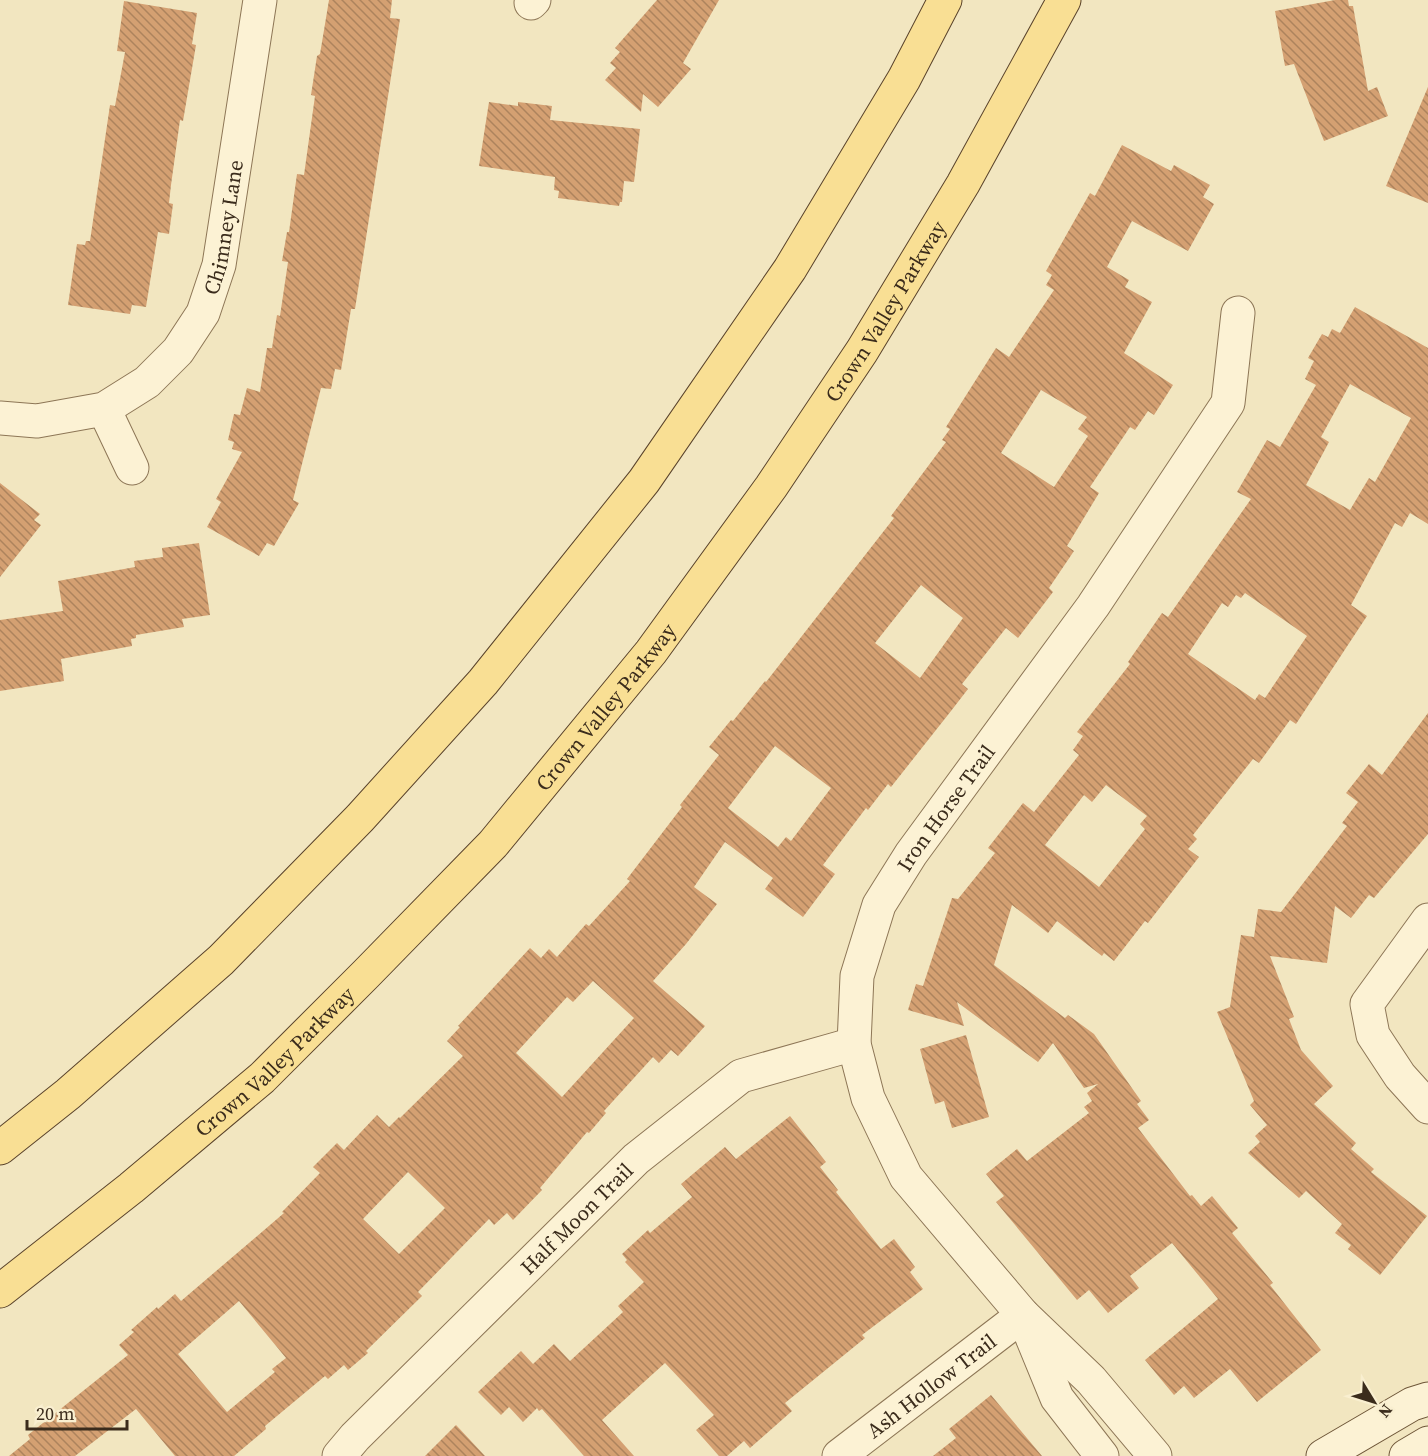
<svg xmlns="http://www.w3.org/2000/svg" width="1428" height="1456" font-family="'Source Serif 4',serif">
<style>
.building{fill:url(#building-back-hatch);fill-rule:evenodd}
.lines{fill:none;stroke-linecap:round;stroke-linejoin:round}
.street-casing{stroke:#8d7656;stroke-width:35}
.secondary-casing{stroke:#6f5739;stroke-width:35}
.primary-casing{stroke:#5a432b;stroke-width:35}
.street{stroke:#fcf2d4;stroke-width:33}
.secondary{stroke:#fcf2d4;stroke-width:33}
.primary{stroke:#f9df94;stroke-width:33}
.labels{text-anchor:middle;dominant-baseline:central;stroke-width:6;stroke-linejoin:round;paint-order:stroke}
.street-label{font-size:21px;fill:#3b2c1c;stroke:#f9efd0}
</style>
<defs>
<pattern id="building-back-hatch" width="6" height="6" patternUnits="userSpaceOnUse" patternTransform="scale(1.5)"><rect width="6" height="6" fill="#d4a072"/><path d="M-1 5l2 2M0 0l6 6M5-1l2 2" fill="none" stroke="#ad835d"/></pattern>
</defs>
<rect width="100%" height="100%" fill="#f2e6c0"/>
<g class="building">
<path d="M 329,0 L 392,0 L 390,18 L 400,19 L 355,309 L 351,309 L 341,370 L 335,369 L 331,389 L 321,388 L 293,500 L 299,503 L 274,546 L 267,543 L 259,556 L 207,527 L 221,502 L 216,499 L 242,452 L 232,449 L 234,442 L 228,440 L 234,414 L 240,415 L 247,388 L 260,392 L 267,348 L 272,348 L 277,315 L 280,316 L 288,262 L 282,261 L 287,232 L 289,232 L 297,174 L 304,175 L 315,96 L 311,95 L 317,56 L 320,54 Z"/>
<path d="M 657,0 L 719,0 L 683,63 L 691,69 L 658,107 L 643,94 L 641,112 L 605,80 L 616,68 L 610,63 L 620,52 L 615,48 Z"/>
<path d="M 1335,0 L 1348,0 L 1349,6 L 1353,6 L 1368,91 L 1377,87 L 1388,116 L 1324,141 L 1294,64 L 1285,66 L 1275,11 Z"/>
<path d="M 124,1 L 197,13 L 192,44 L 196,45 L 183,121 L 180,120 L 171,185 L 169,203 L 173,204 L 169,234 L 158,232 L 146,307 L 132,305 L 130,314 L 68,305 L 77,244 L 85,245 L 86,241 L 90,241 L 110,105 L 115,106 L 125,52 L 117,51 Z"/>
<path d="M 1428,87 L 1428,203 L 1386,186 Z"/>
<path d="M 489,102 L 518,106 L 518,102 L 552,106 L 550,120 L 640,129 L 634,182 L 624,181 L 622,202 L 620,202 L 619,206 L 558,198 L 559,191 L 554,190 L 555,177 L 479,166 Z"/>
<path d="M 1122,145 L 1171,171 L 1174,165 L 1210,185 L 1203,197 L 1214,204 L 1188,251 L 1132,221 L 1107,267 L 1129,280 L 1125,287 L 1152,302 L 1124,353 L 1173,385 L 1154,415 L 1148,411 L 1135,430 L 1130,427 L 1090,487 L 1099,493 L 1067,546 L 1074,551 L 1049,588 L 1053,592 L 1018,638 L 1006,628 L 962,684 L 968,689 L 951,711 L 891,787 L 888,784 L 868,810 L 866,808 L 823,865 L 835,874 L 803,917 L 765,889 L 773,878 L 725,842 L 694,887 L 717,904 L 686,944 L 653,981 L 705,1026 L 678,1056 L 671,1050 L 659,1063 L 653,1057 L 604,1111 L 606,1113 L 589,1133 L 587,1132 L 540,1188 L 542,1190 L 513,1220 L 507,1213 L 494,1225 L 489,1219 L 418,1292 L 422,1296 L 366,1351 L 368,1353 L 348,1370 L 344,1365 L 328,1379 L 325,1376 L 265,1426 L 266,1429 L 234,1456 L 175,1456 L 136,1409 L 75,1456 L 9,1456 L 30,1439 L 28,1435 L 128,1355 L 119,1345 L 134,1332 L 131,1330 L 157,1307 L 158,1309 L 175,1294 L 181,1301 L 284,1213 L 282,1212 L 320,1173 L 313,1167 L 337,1143 L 344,1150 L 377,1115 L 389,1127 L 399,1117 L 400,1118 L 463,1056 L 447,1041 L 460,1027 L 458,1026 L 530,948 L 541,958 L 549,949 L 557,957 L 586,924 L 589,926 L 630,881 L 627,879 L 682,807 L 680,805 L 719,755 L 709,747 L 731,720 L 733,721 L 765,681 L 766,682 L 894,518 L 891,516 L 946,442 L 942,440 L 950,429 L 946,427 L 996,348 L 1009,357 L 1054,290 L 1046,285 L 1052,275 L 1046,271 L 1090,193 L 1095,196 ZM 1041,390 L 1087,417 L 1078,429 L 1088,436 L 1054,487 L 1001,453 ZM 921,585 L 963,618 L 920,678 L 875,643 ZM 775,746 L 831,788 L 791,841 L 786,837 L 778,847 L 728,808 ZM 593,981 L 634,1018 L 562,1097 L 516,1053 L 567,997 L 573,1002 ZM 408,1172 L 445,1208 L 399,1254 L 363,1219 ZM 239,1301 L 286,1358 L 272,1369 L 275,1372 L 227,1412 L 178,1354 Z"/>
<path d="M 1355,307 L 1428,348 L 1428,524 L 1410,513 L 1402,527 L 1395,523 L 1351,605 L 1367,616 L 1296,724 L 1290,720 L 1259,763 L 1253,759 L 1193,835 L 1197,839 L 1188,849 L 1199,857 L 1148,923 L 1145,921 L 1114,961 L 1104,953 L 1102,956 L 1057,921 L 1048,933 L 1012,905 L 994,965 L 1065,1018 L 1068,1015 L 1094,1034 L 1141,1101 L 1137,1104 L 1149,1120 L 1138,1128 L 1190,1196 L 1192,1195 L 1201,1206 L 1212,1196 L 1238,1228 L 1232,1233 L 1273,1283 L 1270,1285 L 1321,1350 L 1257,1402 L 1230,1369 L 1194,1398 L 1184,1386 L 1174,1395 L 1145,1360 L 1218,1299 L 1172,1243 L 1130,1276 L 1139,1288 L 1108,1313 L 1089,1290 L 1077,1300 L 996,1202 L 1004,1196 L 986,1174 L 1017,1149 L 1027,1161 L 1089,1113 L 1084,1107 L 1092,1101 L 1087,1093 L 1098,1084 L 1084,1088 L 1053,1043 L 1038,1062 L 957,1002 L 964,1026 L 908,1010 L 916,984 L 923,986 L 952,898 L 958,899 L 995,853 L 988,848 L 1023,803 L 1034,812 L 1079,755 L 1073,750 L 1083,736 L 1077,732 L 1130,664 L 1128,662 L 1162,613 L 1168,617 L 1251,499 L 1237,492 L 1267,440 L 1280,447 L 1316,385 L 1305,379 L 1314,361 L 1308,358 L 1322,334 L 1328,337 L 1332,329 L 1340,333 ZM 1350,384 L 1411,418 L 1375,482 L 1369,478 L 1350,510 L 1306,485 L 1329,442 L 1321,437 ZM 1245,593 L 1307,636 L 1265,698 L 1259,694 L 1255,700 L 1188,654 L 1222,603 L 1228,607 L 1236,595 L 1241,598 ZM 1106,785 L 1147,816 L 1140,824 L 1145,829 L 1099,887 L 1045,845 L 1084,795 L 1092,802 Z"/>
<path d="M 0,483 L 40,514 L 34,520 L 41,525 L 0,577 Z"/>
<path d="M 199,543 L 210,615 L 182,619 L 184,627 L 136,635 L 136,638 L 131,639 L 132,646 L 61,659 L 64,681 L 0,691 L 0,620 L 63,611 L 58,581 L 135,567 L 134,561 L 163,557 L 162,548 Z"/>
<path d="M 1428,713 L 1428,834 L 1374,898 L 1369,895 L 1351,918 L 1335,906 L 1327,963 L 1270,956 L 1294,1017 L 1289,1019 L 1301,1050 L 1333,1086 L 1314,1104 L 1356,1143 L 1351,1149 L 1374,1169 L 1371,1172 L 1427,1216 L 1380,1275 L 1348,1249 L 1351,1245 L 1335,1233 L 1342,1224 L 1306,1191 L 1299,1198 L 1248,1153 L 1260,1142 L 1255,1136 L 1267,1125 L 1250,1105 L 1254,1101 L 1217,1012 L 1230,1007 L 1241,935 L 1254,937 L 1258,909 L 1281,912 L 1347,826 L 1342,823 L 1358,802 L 1346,793 L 1369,764 L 1382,775 Z"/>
<path d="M 966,1035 L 989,1117 L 952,1128 L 944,1101 L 935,1104 L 920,1049 Z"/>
<path d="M 790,1116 L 826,1162 L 820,1167 L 838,1190 L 836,1192 L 881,1249 L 894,1239 L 915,1267 L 910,1272 L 923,1289 L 862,1335 L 865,1338 L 785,1403 L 792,1411 L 750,1448 L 744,1441 L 727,1456 L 719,1456 L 696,1430 L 714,1415 L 665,1363 L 602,1420 L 634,1456 L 584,1456 L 542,1409 L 539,1411 L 537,1408 L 523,1422 L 509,1407 L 501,1415 L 478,1392 L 521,1351 L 533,1364 L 554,1344 L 570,1361 L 623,1312 L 618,1306 L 644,1282 L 625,1262 L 627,1260 L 622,1254 L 648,1230 L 650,1233 L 692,1197 L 681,1184 L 725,1147 L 736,1159 Z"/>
<path d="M 991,1395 L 1042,1456 L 933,1456 L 956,1438 L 949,1429 Z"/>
<path d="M 456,1425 L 485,1456 L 425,1456 Z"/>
</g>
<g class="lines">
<g class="street-casing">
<g id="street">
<path d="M 531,3 L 534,0"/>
<path d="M 104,409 L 132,468"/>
<path id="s1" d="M 0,418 L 37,421 L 104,409 L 147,382 L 178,351 L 203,313 L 219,265 L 260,0"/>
<path d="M 1428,920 L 1367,1004 L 1373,1035 L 1400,1076 L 1428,1107"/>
<path d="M 1027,1325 L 1057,1398 L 1102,1456"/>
<path id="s2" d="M 339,1456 L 355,1437 L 636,1159 L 741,1076 L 854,1044"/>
<path id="s3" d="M 839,1456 L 1023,1315"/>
<path id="s4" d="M 1155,1456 L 1091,1380 L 1023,1315 L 906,1177 L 868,1098 L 854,1044 L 857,976 L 879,905 L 911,854 L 1093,606 L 1228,403 L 1238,313"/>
</g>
</g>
<g class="secondary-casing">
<g id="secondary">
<path d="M 1323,1456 L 1412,1404 L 1428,1399"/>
<path d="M 1406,1456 L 1428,1443"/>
</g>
</g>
<g class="primary-casing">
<g id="primary">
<path d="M 0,1148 L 68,1094 L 221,960 L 360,818 L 483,682 L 644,481 L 790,269 L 904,79 L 945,0"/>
<path id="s5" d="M 0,1291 L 131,1188 L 262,1078 L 366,974 L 493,844 L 651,652 L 771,487 L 862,351 L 963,184 L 1064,0"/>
</g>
</g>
<use href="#street" class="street"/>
<use href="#secondary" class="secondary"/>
<use href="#primary" class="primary"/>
</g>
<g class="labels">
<g class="street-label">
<text stroke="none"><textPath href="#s1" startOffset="334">Chimney Lane</textPath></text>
<text stroke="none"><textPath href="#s5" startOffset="1329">Crown Valley Parkway</textPath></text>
<text stroke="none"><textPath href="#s5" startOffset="844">Crown Valley Parkway</textPath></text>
<text stroke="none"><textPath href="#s4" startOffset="778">Iron Horse Trail</textPath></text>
<text stroke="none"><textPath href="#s5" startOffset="358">Crown Valley Parkway</textPath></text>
<text stroke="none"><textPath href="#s2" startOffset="336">Half Moon Trail</textPath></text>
<text stroke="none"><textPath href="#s3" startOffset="116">Ash Hollow Trail</textPath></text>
</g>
</g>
<g transform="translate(1374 1402) rotate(128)" stroke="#f9efd0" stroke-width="4.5" paint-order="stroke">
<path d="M0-4.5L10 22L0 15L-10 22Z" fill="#3b2c1c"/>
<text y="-9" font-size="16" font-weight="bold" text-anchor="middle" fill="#3b2c1c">N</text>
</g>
<path d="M27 1420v9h100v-9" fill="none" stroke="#3b2c1c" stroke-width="3"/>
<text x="36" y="1420" font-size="18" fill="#3b2c1c" stroke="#f9efd0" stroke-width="4.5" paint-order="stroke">20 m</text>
</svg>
